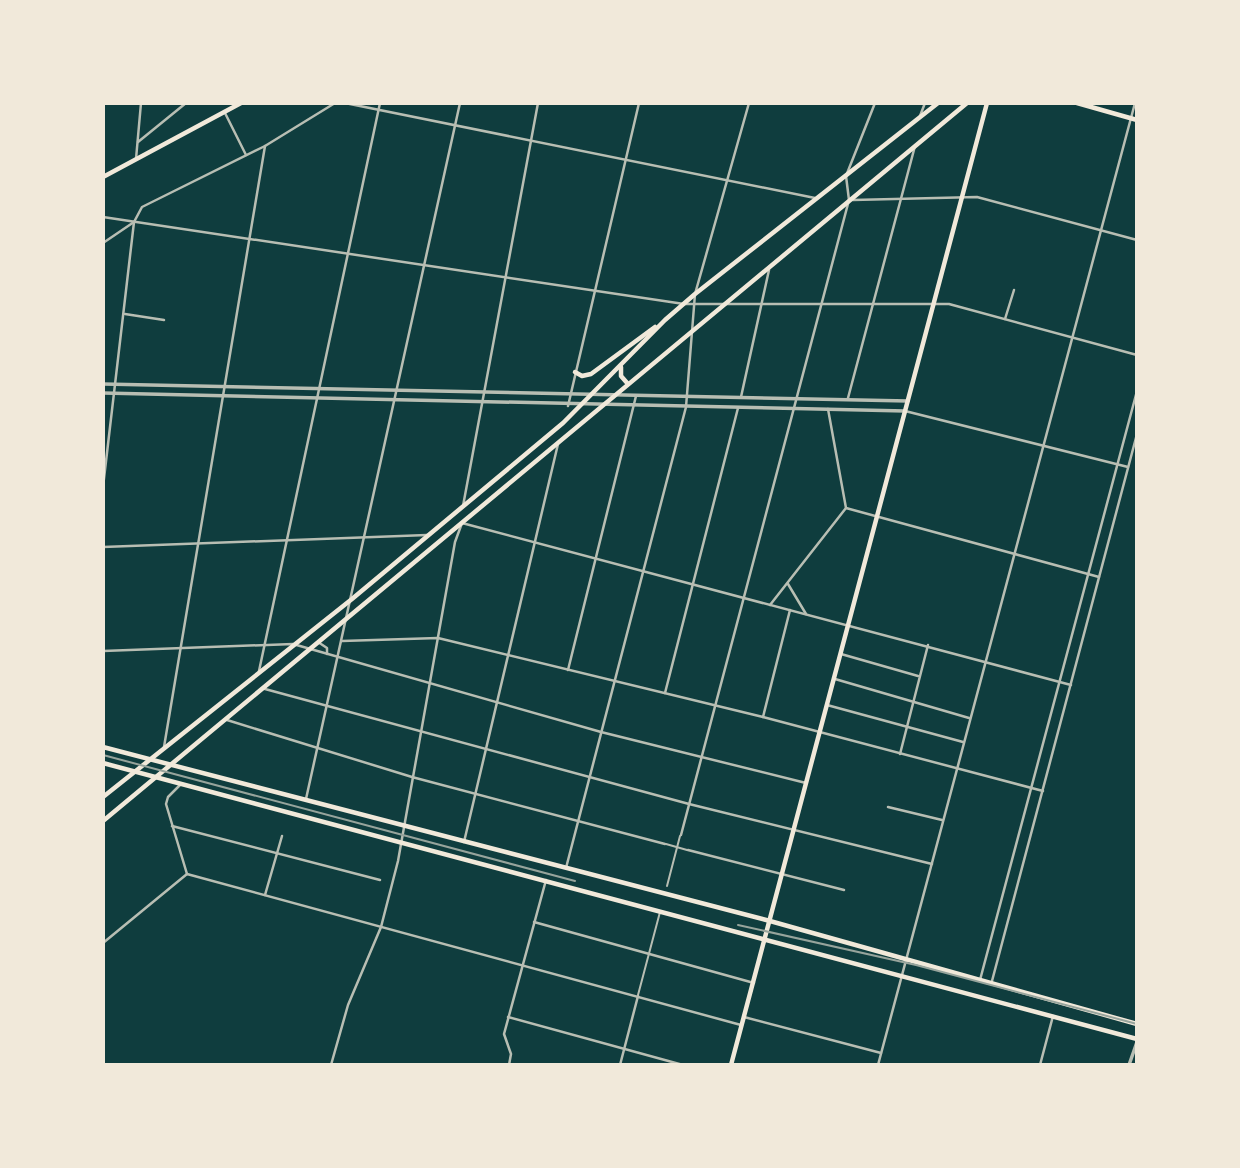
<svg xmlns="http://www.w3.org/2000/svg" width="1240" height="1168" font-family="Raleway,sans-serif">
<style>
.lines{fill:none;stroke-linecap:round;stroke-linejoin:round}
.pedestrian{stroke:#b8beb3;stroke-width:2}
.minor{stroke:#b8beb3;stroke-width:2.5}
.tertiary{stroke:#b8beb3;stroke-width:3.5}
.secondary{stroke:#f1e9da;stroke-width:4.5}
.primary{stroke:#f1e9da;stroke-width:4.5}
.rail{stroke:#97a49c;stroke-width:2}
</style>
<rect width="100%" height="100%" fill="#0f3d3e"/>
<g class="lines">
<g class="pedestrian">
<path d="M 666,844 L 687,850"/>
<path d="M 667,886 L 680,836"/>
<path d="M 638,995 L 660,912"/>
</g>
<g class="minor">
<path d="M 345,103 L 815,198"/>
<path d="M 224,111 L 246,155"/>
<path d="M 920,116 L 925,103"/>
<path d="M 138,142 L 186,103"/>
<path d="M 136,159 L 141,103"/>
<path d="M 853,200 L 977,197 L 1137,240"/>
<path d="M 103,217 L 684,304 L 949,304 L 1137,355"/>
<path d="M 103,243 L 134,222 L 142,207 L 265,146 L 335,103"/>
<path d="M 125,314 L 164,320"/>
<path d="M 1005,319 L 1014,290"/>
<path d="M 741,397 L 769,270"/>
<path d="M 848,398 L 915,146"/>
<path d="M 568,406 L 639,103"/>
<path d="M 905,411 L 1128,467"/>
<path d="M 103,487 L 134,222"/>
<path d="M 463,506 L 538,103"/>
<path d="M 846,508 L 1099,577"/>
<path d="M 103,547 L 427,535"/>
<path d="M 788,584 L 806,614"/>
<path d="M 770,605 L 846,508 L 828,409"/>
<path d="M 342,641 L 438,638 L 763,717 L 1043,791"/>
<path d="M 318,642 L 327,648 L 327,654"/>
<path d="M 103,651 L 293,644 L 601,732 L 806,783"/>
<path d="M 841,654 L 918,676"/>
<path d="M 568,670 L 636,396"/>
<path d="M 259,671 L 380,103"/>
<path d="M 835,679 L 969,718"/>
<path d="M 265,689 L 689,804 L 932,864"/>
<path d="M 665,693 L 738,408"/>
<path d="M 827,705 L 963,742"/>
<path d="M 763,717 L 790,610"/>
<path d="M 227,720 L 412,777 L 665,844"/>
<path d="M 164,747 L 265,146"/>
<path d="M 900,754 L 928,645"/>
<path d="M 180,785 L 168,797 L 166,804 L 187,874"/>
<path d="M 306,799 L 460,103"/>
<path d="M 888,807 L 942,820"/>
<path d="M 172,826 L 380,880"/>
<path d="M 681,835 L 849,200 L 846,176 L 875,103"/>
<path d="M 464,842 L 558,444"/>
<path d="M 688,850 L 844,890"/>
<path d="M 566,868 L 686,407 L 695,294 L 749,103"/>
<path d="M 187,874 L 741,1025"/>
<path d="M 265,895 L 282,836"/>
<path d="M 534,922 L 754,983"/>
<path d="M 103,943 L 187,874"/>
<path d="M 980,980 L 1137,391"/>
<path d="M 992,981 L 1137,434"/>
<path d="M 508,1017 L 683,1065"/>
<path d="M 744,1017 L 881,1053"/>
<path d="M 331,1065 L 348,1005 L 381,927 L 398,861 L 455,542 L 462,523 L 1071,685"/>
<path d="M 509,1065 L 511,1054 L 504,1034 L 546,880"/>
<path d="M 620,1065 L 638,996"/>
<path d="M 878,1065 L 1135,103"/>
<path d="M 1040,1065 L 1053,1016"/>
</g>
<g class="tertiary">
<path d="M 103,384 L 908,401"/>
<path d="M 103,393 L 905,411"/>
<path d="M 1129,1065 L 1137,1042"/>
</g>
<g class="secondary">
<path d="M 621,367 L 621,376 L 628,384"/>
<path d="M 575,372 L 582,376 L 591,374 L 655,327"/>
<path d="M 103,797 L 352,599 L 563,423 L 665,320 L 695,294 L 938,103"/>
<path d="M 103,821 L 967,103"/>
<path d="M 731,1065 L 987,103"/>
</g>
<g class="primary">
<path d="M 1077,103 L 1137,120"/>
<path d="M 103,177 L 241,103"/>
<path d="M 103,747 L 770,921 L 1137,1024"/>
<path d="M 103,763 L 1137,1039"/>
</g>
<g class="rail">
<path d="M 103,755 L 575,881"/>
<path d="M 738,925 L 916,965 L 1137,1024"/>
</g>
</g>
<rect width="1240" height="1168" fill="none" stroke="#f1e9da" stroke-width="210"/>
</svg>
